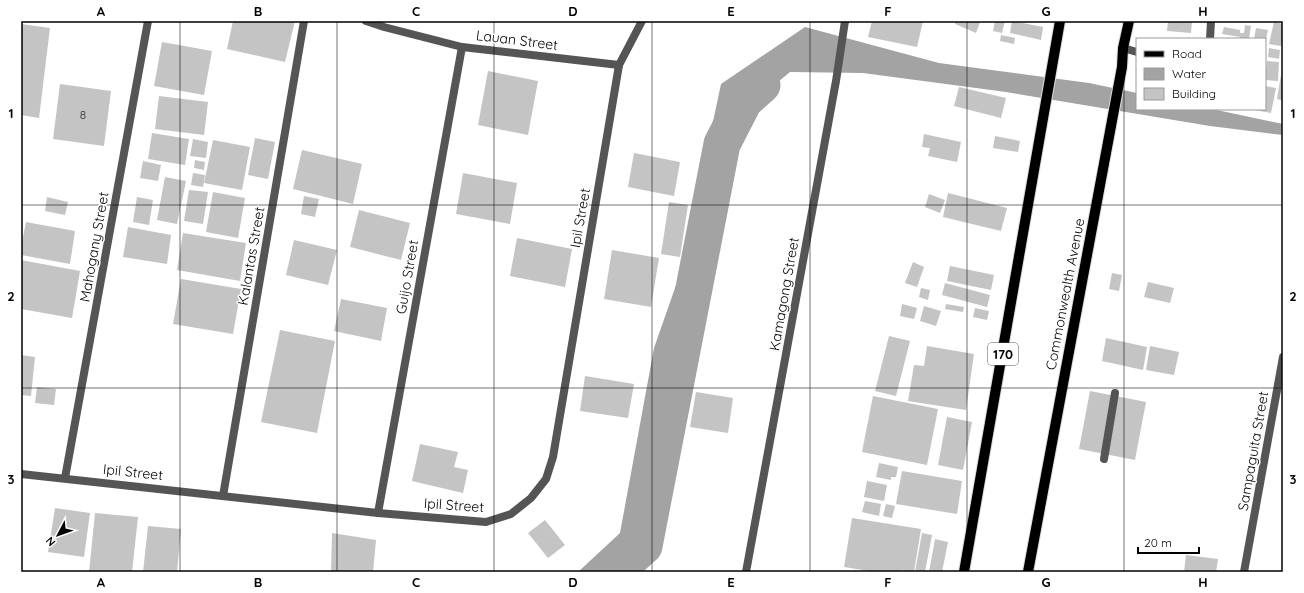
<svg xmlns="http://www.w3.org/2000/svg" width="1304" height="593" font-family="Quicksand,sans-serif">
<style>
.water{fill:#a3a3a3}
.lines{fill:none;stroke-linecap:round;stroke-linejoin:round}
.river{stroke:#a3a3a3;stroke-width:37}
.building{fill:#c4c4c4}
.primary-casing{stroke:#dbdbdb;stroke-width:12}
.lane{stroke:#555;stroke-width:8}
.street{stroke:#555;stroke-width:8}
.primary{stroke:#000;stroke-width:10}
.grid{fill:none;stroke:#000;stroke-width:1;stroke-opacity:0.55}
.labels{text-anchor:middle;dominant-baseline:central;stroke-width:3;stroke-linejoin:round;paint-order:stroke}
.number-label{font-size:12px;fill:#313131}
.shield{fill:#fff;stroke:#4c4c4c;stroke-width:1}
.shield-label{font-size:13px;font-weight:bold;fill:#000}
.street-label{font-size:14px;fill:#000;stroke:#fff}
.neatline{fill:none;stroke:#000;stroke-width:1.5}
.grid-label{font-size:13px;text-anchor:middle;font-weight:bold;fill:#000}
</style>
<rect width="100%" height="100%" fill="#fff"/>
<path class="water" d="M 805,27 L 939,63 L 1089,83 L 1137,93 L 1137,109 L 1212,109 L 1283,124 L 1283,135 L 1210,126 L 1006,92 L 863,73 L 790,72 L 737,116 L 716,153 L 649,532 L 625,572 L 578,572 L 620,533 L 654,348 L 682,268 L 721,84 Z"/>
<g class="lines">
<path class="river" d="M 615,572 L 644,546 L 722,144 L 744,101 L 762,85"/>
</g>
<g class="building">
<path d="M 233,21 L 295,21 L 285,62 L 227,49 Z"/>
<path d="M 872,21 L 923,21 L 917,47 L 868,37 Z"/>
<path d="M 956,21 L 978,21 L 980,22 L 976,33 L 955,24 Z"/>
<path d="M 995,21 L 1005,21 L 1002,33 L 993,31 Z"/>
<path d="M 1012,21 L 1043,27 L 1041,40 L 1010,33 Z"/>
<path d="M 1168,21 L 1192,21 L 1191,33 L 1167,31 Z"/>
<path d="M 1274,22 L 1283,24 L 1283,35 L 1281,46 L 1269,44 Z"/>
<path d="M 21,24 L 50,28 L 39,118 L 21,115 Z"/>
<path d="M 1245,25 L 1251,26 L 1249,39 L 1239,39 L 1240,37 L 1222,34 L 1224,27 L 1240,30 L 1240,33 L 1244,33 Z"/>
<path d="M 1256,28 L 1268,30 L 1266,39 L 1254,39 Z"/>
<path d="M 1001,35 L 1015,38 L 1014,44 L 1000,41 Z"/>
<path d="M 162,42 L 212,51 L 204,95 L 154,86 Z"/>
<path d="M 1269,48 L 1280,50 L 1279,59 L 1268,57 Z"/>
<path d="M 1267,61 L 1279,62 L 1278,81 L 1265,80 Z"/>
<path d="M 488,71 L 538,81 L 528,135 L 478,125 Z"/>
<path d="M 1281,75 L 1283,76 L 1283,101 L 1277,99 Z"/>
<path d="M 60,84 L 111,91 L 104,146 L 53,139 Z"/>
<path d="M 1265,86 L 1276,88 L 1271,113 L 1254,110 L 1265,109 Z"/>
<path d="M 959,87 L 1006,98 L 1001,118 L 954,106 Z"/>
<path d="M 159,96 L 208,102 L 204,135 L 155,129 Z"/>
<path d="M 152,133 L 189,139 L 185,165 L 148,159 Z"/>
<path d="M 924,134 L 961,142 L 957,162 L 928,156 L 930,148 L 922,147 Z"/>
<path d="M 995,136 L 1020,141 L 1018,152 L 993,148 Z"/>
<path d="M 255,138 L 275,142 L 268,179 L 248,175 Z"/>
<path d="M 193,139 L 208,142 L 206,158 L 190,156 Z"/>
<path d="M 213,140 L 250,147 L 242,190 L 204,183 Z"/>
<path d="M 302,150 L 362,164 L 353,204 L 293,189 Z"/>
<path d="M 634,153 L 680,162 L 674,196 L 628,187 Z"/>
<path d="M 195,160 L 205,162 L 204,170 L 194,168 Z"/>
<path d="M 143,161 L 161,165 L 158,181 L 140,178 Z"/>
<path d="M 193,173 L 205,175 L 203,187 L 191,185 Z"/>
<path d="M 463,173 L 517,183 L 510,224 L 456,214 Z"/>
<path d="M 165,177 L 186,181 L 177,224 L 157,220 Z"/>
<path d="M 189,190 L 208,192 L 203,224 L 184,221 Z"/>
<path d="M 213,192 L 245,198 L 238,238 L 206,232 Z"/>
<path d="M 948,193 L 1007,208 L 1001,231 L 943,217 Z"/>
<path d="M 929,194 L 945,200 L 940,213 L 925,207 Z"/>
<path d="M 304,196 L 319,199 L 315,217 L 301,214 Z"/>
<path d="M 47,197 L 68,202 L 65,215 L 45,211 Z"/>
<path d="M 137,197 L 153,200 L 149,225 L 133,222 Z"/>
<path d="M 669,202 L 688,205 L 680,257 L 661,254 Z"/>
<path d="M 359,210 L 410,223 L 401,260 L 350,247 Z"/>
<path d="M 26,222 L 75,231 L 70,264 L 21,255 L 21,247 Z"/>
<path d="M 128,227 L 171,235 L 167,264 L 123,257 Z"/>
<path d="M 183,233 L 246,243 L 240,281 L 177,270 Z"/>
<path d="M 517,238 L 572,249 L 565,287 L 510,276 Z"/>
<path d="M 294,240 L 337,250 L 328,285 L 286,275 Z"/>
<path d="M 612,250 L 659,258 L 651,307 L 604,299 Z"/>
<path d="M 21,260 L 80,271 L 72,318 L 21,309 Z"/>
<path d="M 913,262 L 924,267 L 917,287 L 905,283 Z"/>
<path d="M 950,266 L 994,275 L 991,290 L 947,281 Z"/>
<path d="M 1112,273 L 1122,275 L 1119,291 L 1109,289 Z"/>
<path d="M 181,279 L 241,289 L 233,334 L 173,324 Z"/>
<path d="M 1148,282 L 1174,288 L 1170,303 L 1144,297 Z"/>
<path d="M 945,283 L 990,295 L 987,307 L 942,295 Z"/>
<path d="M 921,288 L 930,290 L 928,300 L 919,297 Z"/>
<path d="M 341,299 L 387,308 L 381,341 L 334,331 Z"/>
<path d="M 902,304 L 917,308 L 914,319 L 900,316 Z"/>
<path d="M 946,304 L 964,307 L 963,312 L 945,309 Z"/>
<path d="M 924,306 L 941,311 L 936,326 L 920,321 Z"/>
<path d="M 975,308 L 989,311 L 987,320 L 973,317 Z"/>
<path d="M 280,330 L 335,341 L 317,433 L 261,422 Z"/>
<path d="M 889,336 L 910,341 L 896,396 L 875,391 Z"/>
<path d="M 1106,338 L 1147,347 L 1143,370 L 1102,361 Z"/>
<path d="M 927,346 L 974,354 L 966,410 L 908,401 L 914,365 L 924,366 Z"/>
<path d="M 1150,346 L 1179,352 L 1174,375 L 1146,370 Z"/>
<path d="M 21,355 L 35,357 L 31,396 L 21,395 Z"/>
<path d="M 585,376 L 634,384 L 628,418 L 580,411 Z"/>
<path d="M 37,387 L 56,389 L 54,405 L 35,403 Z"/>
<path d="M 1090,391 L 1146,402 L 1135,460 L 1079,449 Z"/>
<path d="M 696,392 L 733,398 L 728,433 L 690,427 Z"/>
<path d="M 873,396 L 938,409 L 927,465 L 862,452 Z"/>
<path d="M 947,417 L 972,422 L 963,470 L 938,465 Z"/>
<path d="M 420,444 L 458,452 L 454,467 L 468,470 L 463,493 L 412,481 Z"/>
<path d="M 879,463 L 898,467 L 896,477 L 891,477 L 891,480 L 876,477 Z"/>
<path d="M 902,471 L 962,481 L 957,514 L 896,504 Z"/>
<path d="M 867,481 L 887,485 L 884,501 L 864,497 Z"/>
<path d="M 865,501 L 881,504 L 879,516 L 862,512 Z"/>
<path d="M 886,504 L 895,506 L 892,518 L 883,516 Z"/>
<path d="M 55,508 L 90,513 L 84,557 L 48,552 Z"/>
<path d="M 95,513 L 138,517 L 132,572 L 89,572 Z"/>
<path d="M 852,518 L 921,529 L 914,572 L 901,570 L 900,572 L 875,572 L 844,567 Z"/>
<path d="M 545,520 L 565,545 L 548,558 L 528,533 Z"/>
<path d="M 148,526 L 181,529 L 177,572 L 143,572 Z"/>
<path d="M 332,533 L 376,540 L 373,572 L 331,572 Z"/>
<path d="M 922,533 L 932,535 L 925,572 L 915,572 Z"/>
<path d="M 935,539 L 948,542 L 942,572 L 929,572 Z"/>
<path d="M 1186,555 L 1218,559 L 1216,572 L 1184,572 Z"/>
</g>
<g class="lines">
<g class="primary-casing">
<g id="primary">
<path d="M 964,572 L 1060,21"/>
<path d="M 1028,572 L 1122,67 L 1123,48 L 1129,21"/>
</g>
</g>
<g class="lane">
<path d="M 1210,39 L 1211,21"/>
<path d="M 1123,48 L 1137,52"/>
<path d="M 1104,459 L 1115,393"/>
</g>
<g class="street">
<path d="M 366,21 L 384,27 L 462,47 L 619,65"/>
<path d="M 21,474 L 378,513 L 486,522 L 511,514 L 531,498 L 546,479 L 553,457 L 619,65 L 642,21"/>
<path d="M 65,478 L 148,21"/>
<path d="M 223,496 L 304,21"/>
<path d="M 378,513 L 462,47"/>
<path d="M 746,572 L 836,81 L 845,21"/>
<path d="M 1244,572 L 1283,357"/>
</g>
<use href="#primary" class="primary"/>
</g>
<path class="grid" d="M 180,21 L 180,572M 337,21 L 337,572M 494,21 L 494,572M 652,21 L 652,572M 810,21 L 810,572M 967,21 L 967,572M 1124,21 L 1124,572M 21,205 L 1283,205M 21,388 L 1283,388"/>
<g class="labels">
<g class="number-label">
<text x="83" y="114">8</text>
</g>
<rect class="shield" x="988" y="343" width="30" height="22" rx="3"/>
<g class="shield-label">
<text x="1003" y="354">170</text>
</g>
<g class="street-label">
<text transform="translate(517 40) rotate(7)">Lauan Street</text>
<text transform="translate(580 218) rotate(-80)">Ipil Street</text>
<text transform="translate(94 247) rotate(-80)">Mahogany Street</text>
<text transform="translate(251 256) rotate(-80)">Kalantas Street</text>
<text transform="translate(407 277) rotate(-80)">Guijo Street</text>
<text transform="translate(784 294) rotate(-80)">Kamagong Street</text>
<text transform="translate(1065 294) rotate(-79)">Commonwealth Avenue</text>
<text transform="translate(1253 451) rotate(-80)">Sampaguita Street</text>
<text transform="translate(133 472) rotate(6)">Ipil Street</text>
<text transform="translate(454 505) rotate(4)">Ipil Street</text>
</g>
</g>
<rect width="1304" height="593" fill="none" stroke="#ffffff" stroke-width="44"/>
<rect x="1136" y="38" width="130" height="72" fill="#ffffff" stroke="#999999"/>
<rect x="1144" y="51" width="20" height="6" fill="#000000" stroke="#999999"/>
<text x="1172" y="58" font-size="12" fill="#000000">Road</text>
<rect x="1144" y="68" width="20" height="12" fill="#a3a3a3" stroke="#999999"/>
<text x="1172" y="78" font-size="12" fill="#000000">Water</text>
<rect x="1144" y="88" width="20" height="12" fill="#c4c4c4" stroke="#999999"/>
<text x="1172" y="98" font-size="12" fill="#000000">Building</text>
<g transform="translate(58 535) rotate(229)" stroke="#ffffff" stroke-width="3" paint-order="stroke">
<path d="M0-3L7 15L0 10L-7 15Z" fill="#000000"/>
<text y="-6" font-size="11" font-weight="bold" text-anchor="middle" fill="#000000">N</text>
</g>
<path d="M1138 547v6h61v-6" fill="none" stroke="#000000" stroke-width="2"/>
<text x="1144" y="547" font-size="12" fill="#000000" stroke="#ffffff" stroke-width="3" paint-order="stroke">20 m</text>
<rect x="22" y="22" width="1260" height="549" class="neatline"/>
<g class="grid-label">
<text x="101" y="16">A</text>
<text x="258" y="16">B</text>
<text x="416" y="16">C</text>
<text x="573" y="16">D</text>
<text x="731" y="16">E</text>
<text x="888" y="16">F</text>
<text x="1046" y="16">G</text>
<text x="1203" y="16">H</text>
<text x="11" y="118">1</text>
<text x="1293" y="118">1</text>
<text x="11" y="301">2</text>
<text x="1293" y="301">2</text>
<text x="11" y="484">3</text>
<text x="1293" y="484">3</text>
<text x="101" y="587">A</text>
<text x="258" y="587">B</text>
<text x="416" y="587">C</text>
<text x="573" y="587">D</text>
<text x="731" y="587">E</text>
<text x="888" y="587">F</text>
<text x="1046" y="587">G</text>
<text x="1203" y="587">H</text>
</g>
</svg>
